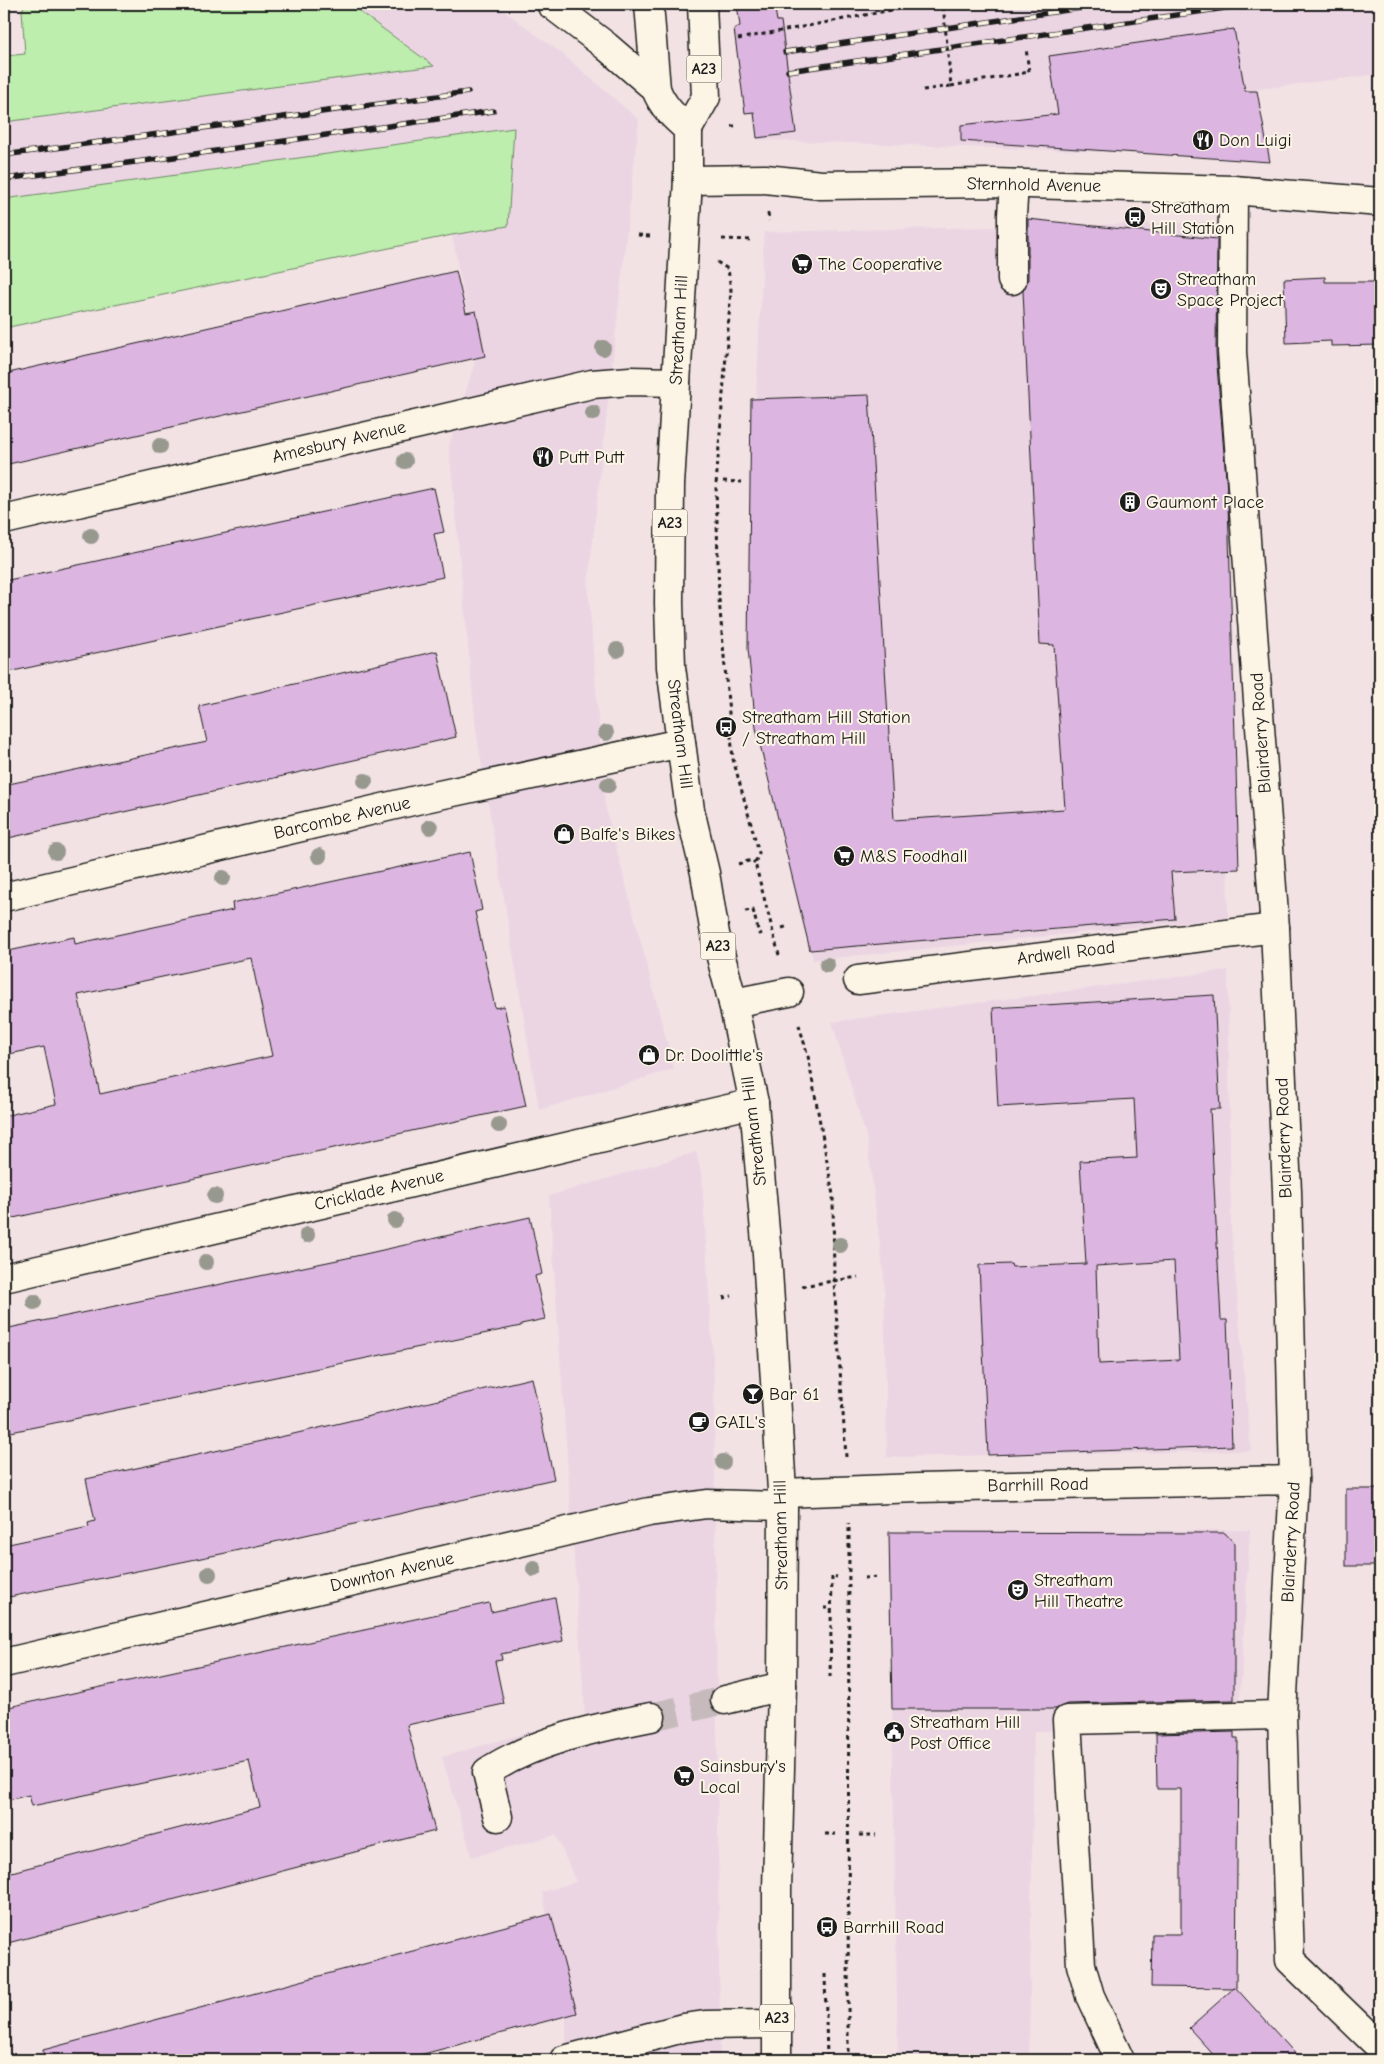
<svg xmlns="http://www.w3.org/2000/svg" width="1384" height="2064" font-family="'Comic Neue',sans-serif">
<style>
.built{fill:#ebd5e3}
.green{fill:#bdeead;stroke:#6c8564}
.building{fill:#dcb6e0;stroke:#1c1c1c;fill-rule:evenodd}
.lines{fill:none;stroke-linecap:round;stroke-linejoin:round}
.minor-tunnel{stroke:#c7babc;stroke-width:28;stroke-dasharray:28 14;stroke-linecap:butt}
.minor-casing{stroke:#1c1c1c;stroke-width:31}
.major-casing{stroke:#1c1c1c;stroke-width:31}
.highway-casing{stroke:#1c1c1c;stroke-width:31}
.path{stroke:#1c1c1c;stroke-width:3;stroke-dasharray:4 4;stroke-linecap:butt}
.minor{stroke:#fcf5e5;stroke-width:28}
.major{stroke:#fcf5e5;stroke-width:28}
.highway{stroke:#fcf5e5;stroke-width:28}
.rail-casing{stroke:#1c1c1c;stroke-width:5.5}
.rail{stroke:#fcf5e5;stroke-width:4;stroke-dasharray:11;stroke-linecap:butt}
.path-bridge{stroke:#1c1c1c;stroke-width:3;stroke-dasharray:4 4;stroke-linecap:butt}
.tree{fill:#97988e}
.labels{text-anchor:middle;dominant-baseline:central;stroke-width:4;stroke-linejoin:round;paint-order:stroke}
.shield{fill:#fcf5e5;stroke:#5f5d58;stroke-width:1}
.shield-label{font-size:16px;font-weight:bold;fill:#1c1c1c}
.poi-label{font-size:18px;fill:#1c1c1c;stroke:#fcf5e5;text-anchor:start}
.street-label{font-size:18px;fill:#1c1c1c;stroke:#fcf5e5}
</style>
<rect width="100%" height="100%" fill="#f2e2e4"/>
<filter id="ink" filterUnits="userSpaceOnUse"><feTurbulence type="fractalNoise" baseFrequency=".02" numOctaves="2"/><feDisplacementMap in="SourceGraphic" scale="10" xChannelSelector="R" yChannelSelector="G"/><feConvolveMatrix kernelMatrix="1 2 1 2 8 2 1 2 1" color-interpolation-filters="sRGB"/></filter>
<g filter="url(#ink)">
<g class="built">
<path d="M 349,4 L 495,4 L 565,56 L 639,120 L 588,585 L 605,805 L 674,1069 L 539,1110 L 476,730 L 449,446 L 476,359 L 452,235 L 514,128 L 4,199 L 4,122 L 433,66 Z"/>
<path d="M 737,4 L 1380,4 L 1380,74 L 1249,90 L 1258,157 L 759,140 L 752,115 L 768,113 L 745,113 L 736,39 L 735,28 L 740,26 Z"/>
<path d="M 1218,222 L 1228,918 L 813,960 L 759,718 L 746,604 L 764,232 Z"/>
<path d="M 1228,970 L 1231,1227 L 1251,1451 L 887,1457 L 884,1277 L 867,1140 L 832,1022 Z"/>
<path d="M 696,1152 L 702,1177 L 714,1376 L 720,2060 L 566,2060 L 566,2000 L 542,1892 L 576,1882 L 556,1835 L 472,1857 L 442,1757 L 585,1716 L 549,1196 Z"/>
<path d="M 1250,1530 L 1238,1731 L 1034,1731 L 1029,2060 L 898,2060 L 889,1532 Z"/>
</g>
<g class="green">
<path d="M 25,4 L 349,4 L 434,66 L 4,122 L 4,56 L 25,54 L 22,11 Z"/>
<path d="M 514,128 L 508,226 L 452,235 L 4,328 L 4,199 Z"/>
</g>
<g class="building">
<path d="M 737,4 L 774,4 L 777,21 L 781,21 L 796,133 L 757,138 L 754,112 L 745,113 L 734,29 L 740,26 Z"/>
<path d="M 1234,29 L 1245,91 L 1257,91 L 1270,162 L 961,141 L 961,125 L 1058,114 L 1049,56 Z"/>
<path d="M 1028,219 L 1217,239 L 1216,353 L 1228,503 L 1239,869 L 1171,872 L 1175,919 L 810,950 L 756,728 L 748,648 L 751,399 L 869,395 L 894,820 L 1065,809 L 1054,645 L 1040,644 L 1023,291 L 1028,280 Z"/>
<path d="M 456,271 L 466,313 L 476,311 L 485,356 L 4,465 L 4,374 Z"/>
<path d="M 1325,277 L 1325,282 L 1380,282 L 1380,345 L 1331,346 L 1331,341 L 1286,343 L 1284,279 Z"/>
<path d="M 434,488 L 444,532 L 434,534 L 443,577 L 4,673 L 4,581 Z"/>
<path d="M 437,651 L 456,737 L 4,839 L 4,785 L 207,742 L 199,706 Z"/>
<path d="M 470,852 L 482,910 L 475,912 L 495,1008 L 504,1006 L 526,1106 L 4,1220 L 4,1116 L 56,1104 L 44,1047 L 4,1055 L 4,952 L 74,937 L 75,944 L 233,910 L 232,903 ZM 251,958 L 272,1056 L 100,1094 L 78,995 Z"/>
<path d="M 1214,995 L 1220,1109 L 1210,1109 L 1221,1320 L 1227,1320 L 1232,1446 L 988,1455 L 979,1265 L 1011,1264 L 1012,1267 L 1086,1264 L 1080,1161 L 1137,1158 L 1134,1099 L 998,1107 L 993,1008 ZM 1174,1261 L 1179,1360 L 1099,1364 L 1096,1266 Z"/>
<path d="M 530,1217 L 542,1274 L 535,1276 L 545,1319 L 521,1324 L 521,1326 L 11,1432 L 4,1399 L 4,1329 L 347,1258 Z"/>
<path d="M 532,1378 L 554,1479 L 221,1554 L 4,1598 L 4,1545 L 89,1527 L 88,1523 L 95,1521 L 86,1479 L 289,1435 Z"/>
<rect x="1346" y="1489" width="34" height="77"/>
<path d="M 889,1532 L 1225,1533 L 1234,1543 L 1234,1700 L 1067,1704 L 1056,1709 L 892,1709 Z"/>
<path d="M 555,1598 L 563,1641 L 501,1654 L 502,1660 L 495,1661 L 504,1704 L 407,1725 L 435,1831 L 4,1944 L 4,1874 L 260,1807 L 249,1761 L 32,1806 L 29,1795 L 4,1801 L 4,1708 L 489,1603 L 491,1612 Z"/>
<path d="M 1234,1732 L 1234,1738 L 1238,1738 L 1236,1988 L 1301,2060 L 1218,2060 L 1189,2028 L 1234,1988 L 1151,1987 L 1152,1934 L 1181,1934 L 1181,1789 L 1157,1789 L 1156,1734 Z"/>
<path d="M 551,1914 L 577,2013 L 401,2060 L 44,2060 L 43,2050 Z"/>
</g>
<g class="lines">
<path class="minor-tunnel" d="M 651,1717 L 725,1700"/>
<g class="minor-casing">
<g id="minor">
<path d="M 551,4 L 606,46 L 656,89"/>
<path d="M 1233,190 L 1232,352 L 1275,928 L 1287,1191 L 1294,1480 L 1282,1715 L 1290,1960 L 1380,2047"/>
<path d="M 1012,280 L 1012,215 L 1014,184"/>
<path d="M 4,520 L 592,384 L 630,381 L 676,382"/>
<path d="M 4,897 L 425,798 L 681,743"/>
<path d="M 858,980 L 1275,928"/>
<path d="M 733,1003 L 789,992"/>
<path d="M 4,1278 L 754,1103"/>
<path d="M 782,1493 L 918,1488 L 1294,1480"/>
<path d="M 4,1663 L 649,1512 L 707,1504 L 783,1506"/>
<path d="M 725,1700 L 782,1686"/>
<path d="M 498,1817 L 487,1772 C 536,1740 595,1728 651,1717"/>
<path d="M 564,2060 L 683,2028 L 705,2025 L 777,2024"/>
<path d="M 1120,2060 L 1090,1996 L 1081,1965 L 1067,1720 L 1282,1715"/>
</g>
</g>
<g class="major-casing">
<path id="major" d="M 688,180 L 765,179 L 821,185 L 993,183 L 1233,190 L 1380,202"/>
</g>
<g class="highway-casing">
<g id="highway">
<path d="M 649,4 L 656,89 C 662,106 674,117 688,129 L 688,180 L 670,485 L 669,603 L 671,667 L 690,810 L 705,873 L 715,934 L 733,1003 L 754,1103 L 767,1255 L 783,1506 L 782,1686 L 777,1890 L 777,2060"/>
<path d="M 688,129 L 706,97 L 702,4"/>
</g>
</g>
<g class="path">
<path d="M 738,39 L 924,4"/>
<path d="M 951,86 L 1029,72 L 1026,48"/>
<path d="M 731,126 L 738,126"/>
<path d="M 768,213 L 769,221"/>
<path d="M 638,235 L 650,236"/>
<path d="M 722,239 L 754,240"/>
<path d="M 717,262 L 728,269 L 731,290 L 716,485 L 719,599 L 733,759 L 759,853 L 755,863 L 780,959"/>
<path d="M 723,481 L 742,482"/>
<path d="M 738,864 L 752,860 L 755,863"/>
<path d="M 745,911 L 753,910 L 759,934 L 763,933"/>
<path d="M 782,928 L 789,926"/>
<path d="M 799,1025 L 808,1056 L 833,1195 L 834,1281 L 846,1457"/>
<path d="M 802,1286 L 858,1277"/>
<path d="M 723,1298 L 732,1296"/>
<path d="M 864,1578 L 878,1577"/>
<path d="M 824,1608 L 832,1608"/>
<path d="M 830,1677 L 832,1576 L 837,1577"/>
<path d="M 825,1834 L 836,1834"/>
<path d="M 859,1835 L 876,1835"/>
<path d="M 825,1974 L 827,2060"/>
<path d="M 848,2060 L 849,1523"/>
</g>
<use href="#minor" class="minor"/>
<use href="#major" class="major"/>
<use href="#highway" class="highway"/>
<g class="rail-casing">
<g id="rail">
<path d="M 785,52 L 1108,4"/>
<path d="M 788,71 L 1253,4"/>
<path d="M 4,155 L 468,92"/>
<path d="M 4,179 L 174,157 L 493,111"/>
</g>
</g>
<use href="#rail" class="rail"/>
<path class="path-bridge" d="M 923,90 L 951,86 L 943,4"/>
</g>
<g class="tree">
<circle cx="603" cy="348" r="8"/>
<circle cx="593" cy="413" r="8"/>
<circle cx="160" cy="446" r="8"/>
<circle cx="405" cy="461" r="8"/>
<circle cx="91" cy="536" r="8"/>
<circle cx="617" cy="650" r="8"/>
<circle cx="606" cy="733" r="8"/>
<circle cx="365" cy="781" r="8"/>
<circle cx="608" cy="785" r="8"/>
<circle cx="430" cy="827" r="8"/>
<circle cx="56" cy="852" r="8"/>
<circle cx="319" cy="856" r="8"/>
<circle cx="223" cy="878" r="8"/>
<circle cx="827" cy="965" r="8"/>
<circle cx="499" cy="1125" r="8"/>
<circle cx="215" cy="1196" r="8"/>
<circle cx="395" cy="1220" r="8"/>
<circle cx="307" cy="1235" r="8"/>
<circle cx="840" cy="1245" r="8"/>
<circle cx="206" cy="1262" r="8"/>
<circle cx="34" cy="1302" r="8"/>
<circle cx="723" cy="1462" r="8"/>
<circle cx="534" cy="1569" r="8"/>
<circle cx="209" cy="1574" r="8"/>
</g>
</g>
<defs>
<g id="restaurant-disc" transform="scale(1.125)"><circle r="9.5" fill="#1c1c1c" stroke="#fcf5e5"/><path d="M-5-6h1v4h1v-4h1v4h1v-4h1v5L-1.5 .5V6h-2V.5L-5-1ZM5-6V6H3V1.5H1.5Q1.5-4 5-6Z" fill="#fff"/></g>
<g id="bus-disc" transform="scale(1.125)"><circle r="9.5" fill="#1c1c1c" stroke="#fcf5e5"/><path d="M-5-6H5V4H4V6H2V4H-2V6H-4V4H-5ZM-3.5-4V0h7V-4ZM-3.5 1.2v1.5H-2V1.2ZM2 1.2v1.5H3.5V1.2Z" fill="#fff"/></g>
<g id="supermarket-disc" transform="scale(1.125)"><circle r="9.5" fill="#1c1c1c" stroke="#fcf5e5"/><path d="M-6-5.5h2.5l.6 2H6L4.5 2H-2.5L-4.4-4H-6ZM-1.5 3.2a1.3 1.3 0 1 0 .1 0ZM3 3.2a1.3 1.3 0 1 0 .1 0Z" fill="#fff"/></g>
<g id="theatre-disc" transform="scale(1.125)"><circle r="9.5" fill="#1c1c1c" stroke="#fcf5e5"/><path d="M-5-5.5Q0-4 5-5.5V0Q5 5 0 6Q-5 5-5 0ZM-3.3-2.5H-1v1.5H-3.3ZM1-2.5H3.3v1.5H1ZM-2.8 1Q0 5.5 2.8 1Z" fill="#fff"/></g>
<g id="building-disc" transform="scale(1.125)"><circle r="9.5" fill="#1c1c1c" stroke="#fcf5e5"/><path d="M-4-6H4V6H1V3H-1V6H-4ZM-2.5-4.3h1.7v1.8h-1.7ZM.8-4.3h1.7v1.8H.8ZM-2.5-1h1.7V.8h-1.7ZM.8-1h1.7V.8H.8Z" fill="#fff"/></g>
<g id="shop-disc" transform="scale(1.125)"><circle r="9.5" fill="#1c1c1c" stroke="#fcf5e5"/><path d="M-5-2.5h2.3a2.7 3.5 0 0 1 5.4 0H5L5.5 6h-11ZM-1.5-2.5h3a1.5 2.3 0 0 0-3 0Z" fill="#fff"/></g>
<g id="bar-disc" transform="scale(1.125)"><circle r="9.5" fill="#1c1c1c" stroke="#fcf5e5"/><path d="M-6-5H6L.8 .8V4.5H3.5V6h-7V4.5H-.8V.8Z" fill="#fff"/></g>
<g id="cafe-disc" transform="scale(1.125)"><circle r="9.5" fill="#1c1c1c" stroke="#fcf5e5"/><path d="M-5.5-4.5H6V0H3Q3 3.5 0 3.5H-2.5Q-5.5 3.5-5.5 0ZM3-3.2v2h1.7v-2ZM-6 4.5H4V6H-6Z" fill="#fff"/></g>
<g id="civic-disc" transform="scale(1.125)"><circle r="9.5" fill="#1c1c1c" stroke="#fcf5e5"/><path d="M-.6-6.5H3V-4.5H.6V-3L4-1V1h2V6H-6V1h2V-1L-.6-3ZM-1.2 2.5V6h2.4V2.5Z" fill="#fff"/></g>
</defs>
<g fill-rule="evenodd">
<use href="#restaurant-disc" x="1203" y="140"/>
<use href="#bus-disc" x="1135" y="217"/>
<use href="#supermarket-disc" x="802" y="264"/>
<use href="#theatre-disc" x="1161" y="289"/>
<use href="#restaurant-disc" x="543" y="457"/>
<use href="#building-disc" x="1130" y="502"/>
<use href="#bus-disc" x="726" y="727"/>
<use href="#shop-disc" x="564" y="834"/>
<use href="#supermarket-disc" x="844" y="856"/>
<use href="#shop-disc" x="649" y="1055"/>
<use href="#bar-disc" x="753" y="1394"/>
<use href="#cafe-disc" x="699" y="1422"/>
<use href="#theatre-disc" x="1018" y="1590"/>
<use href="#civic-disc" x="894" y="1732"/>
<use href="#supermarket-disc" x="684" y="1776"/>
<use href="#bus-disc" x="827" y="1927"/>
</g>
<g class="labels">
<g class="shield">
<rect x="686.5" y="55.5" width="35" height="27" rx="4"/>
<rect x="652.5" y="509.5" width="35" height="27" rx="4"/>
<rect x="700.5" y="932.5" width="35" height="27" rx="4"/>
<rect x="759.5" y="2004.5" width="35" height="27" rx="4"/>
</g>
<g class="shield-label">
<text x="704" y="69">A23</text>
<text x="670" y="523">A23</text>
<text x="718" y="946">A23</text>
<text x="777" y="2018">A23</text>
</g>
<g class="poi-label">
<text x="1219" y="140">Don Luigi</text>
<text x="1151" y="207">Streatham<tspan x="1151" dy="21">Hill Station</tspan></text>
<text x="818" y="264">The Cooperative</text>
<text x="1177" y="279">Streatham<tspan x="1177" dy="21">Space Project</tspan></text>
<text x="559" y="457">Putt Putt</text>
<text x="1146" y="502">Gaumont Place</text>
<text x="742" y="717">Streatham Hill Station<tspan x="742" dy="21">/ Streatham Hill</tspan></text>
<text x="580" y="834">Balfe's Bikes</text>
<text x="860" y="856">M&amp;S Foodhall</text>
<text x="665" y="1055">Dr. Doolittle's</text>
<text x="769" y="1394">Bar 61</text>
<text x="715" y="1422">GAIL's</text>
<text x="1034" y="1580">Streatham<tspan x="1034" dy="21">Hill Theatre</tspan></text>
<text x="910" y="1722">Streatham Hill<tspan x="910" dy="21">Post Office</tspan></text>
<text x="700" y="1766">Sainsbury's<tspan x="700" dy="21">Local</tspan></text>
<text x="843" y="1927">Barrhill Road</text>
</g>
<g class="street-label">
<text transform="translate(1034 185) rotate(1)">Sternhold Avenue</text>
<text transform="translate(679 330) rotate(-87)">Streatham Hill</text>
<text transform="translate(339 442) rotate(-13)">Amesbury Avenue</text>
<text transform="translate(1261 733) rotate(-94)">Blairderry Road</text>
<text transform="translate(680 734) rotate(83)">Streatham Hill</text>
<text transform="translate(342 818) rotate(-13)">Barcombe Avenue</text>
<text transform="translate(1066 953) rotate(-7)">Ardwell Road</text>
<text transform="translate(754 1131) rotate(-97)">Streatham Hill</text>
<text transform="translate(1284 1138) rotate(-92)">Blairderry Road</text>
<text transform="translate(379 1190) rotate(-13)">Cricklade Avenue</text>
<text transform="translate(1038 1485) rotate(-1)">Barrhill Road</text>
<text transform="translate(781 1535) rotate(-91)">Streatham Hill</text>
<text transform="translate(1291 1542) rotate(-87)">Blairderry Road</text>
<text transform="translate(392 1572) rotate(-13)">Downton Avenue</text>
</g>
</g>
<rect width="1384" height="2064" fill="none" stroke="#fcf5e5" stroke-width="20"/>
<rect x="10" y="10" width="1364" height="2044" fill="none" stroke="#1c1c1c" stroke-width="2" filter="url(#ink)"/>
</svg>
